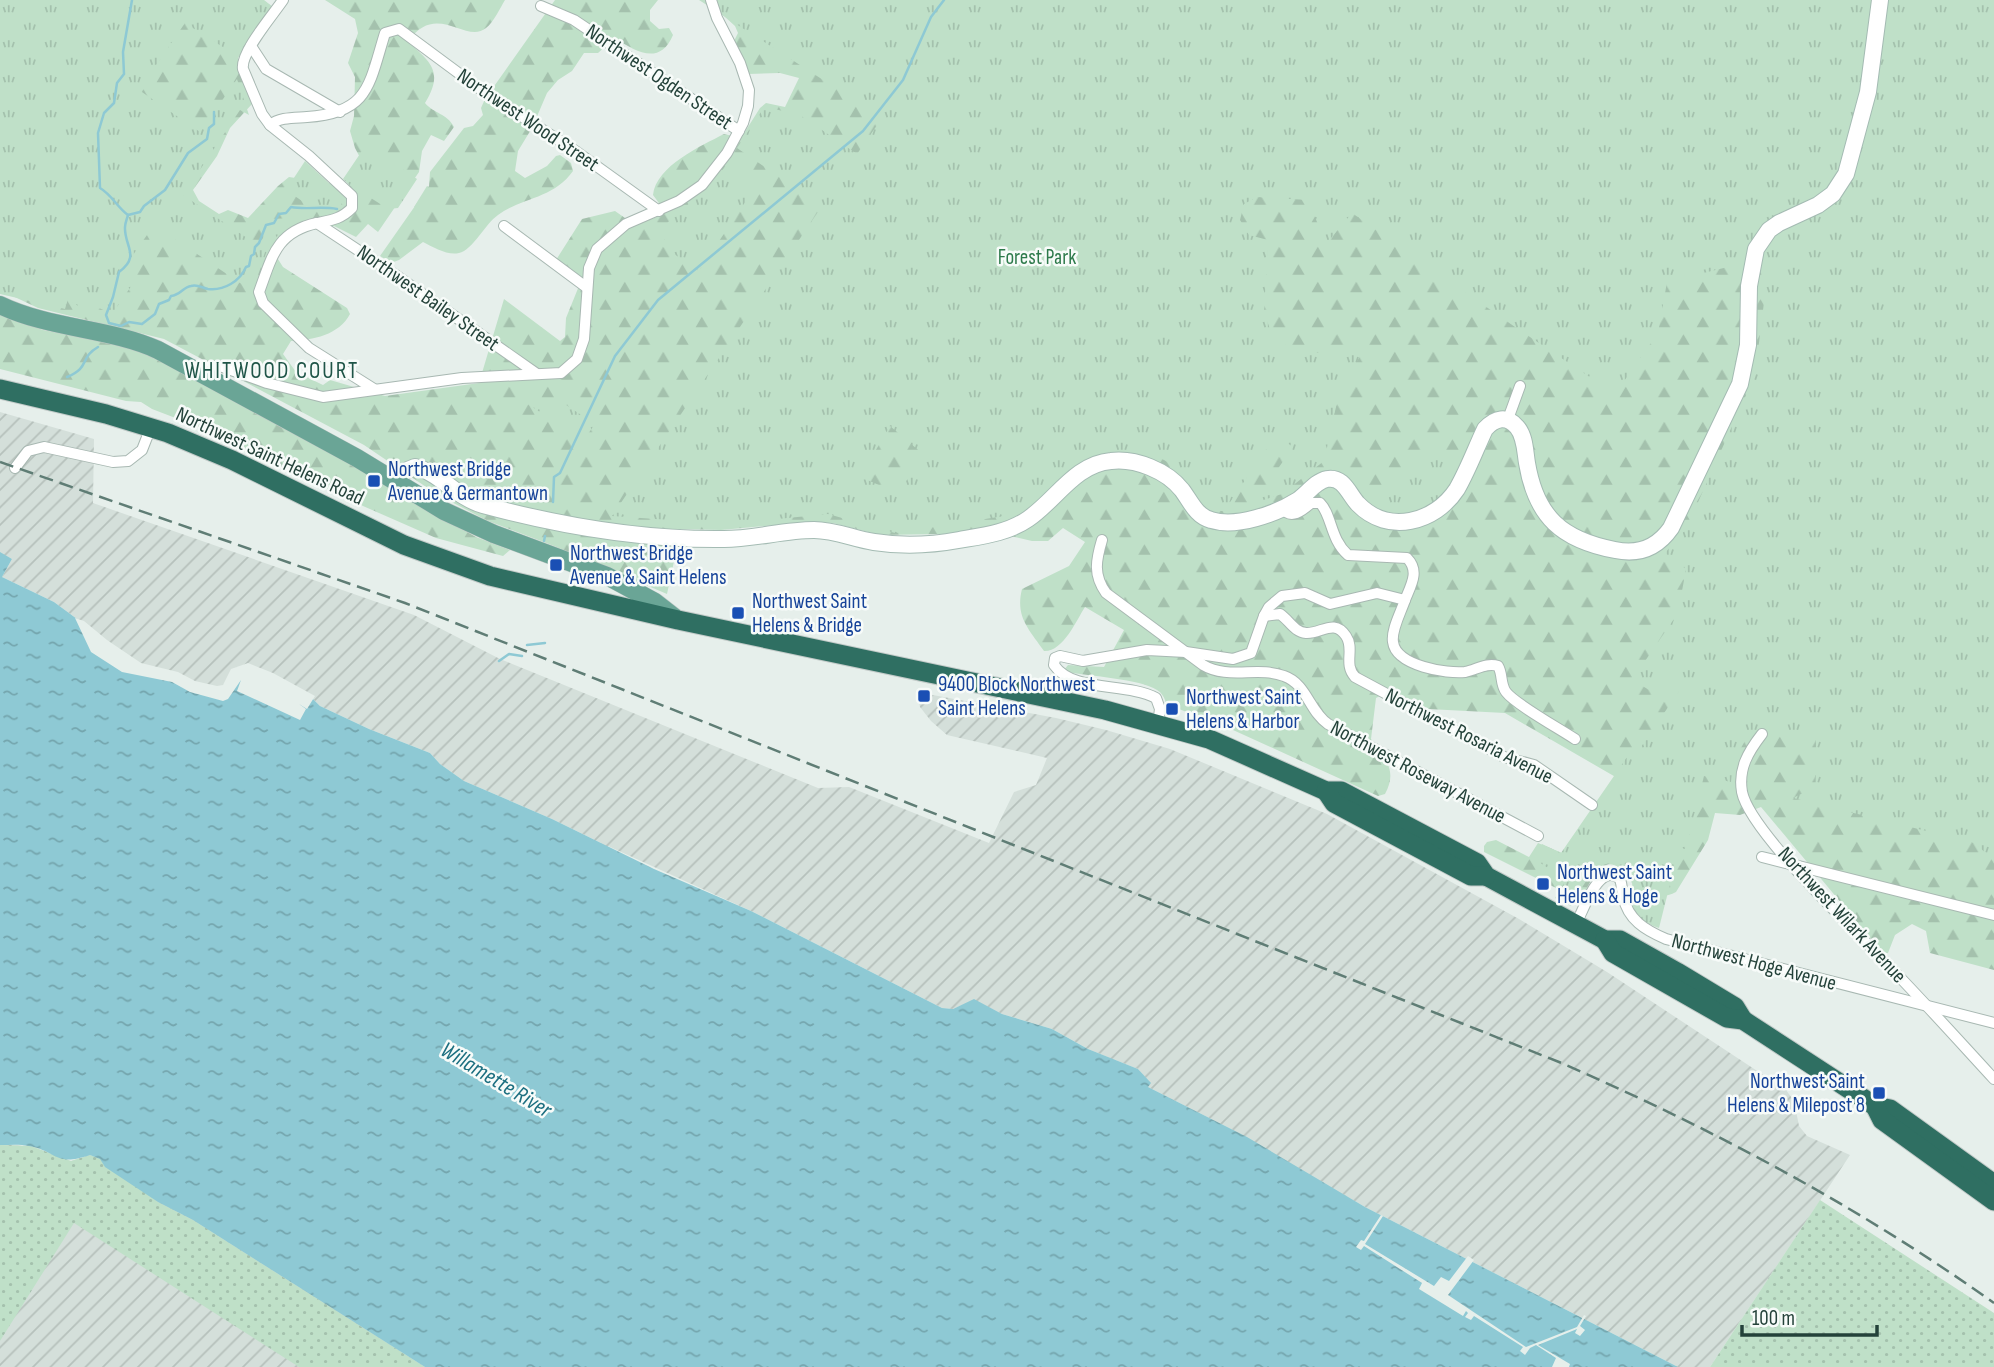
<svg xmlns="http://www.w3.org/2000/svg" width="1994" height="1367" font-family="'Sofia Sans Condensed',sans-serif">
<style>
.industrial{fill:url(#industrial-furrows);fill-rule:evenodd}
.grass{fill:url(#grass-dots)}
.forest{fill:url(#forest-firs)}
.park{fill:url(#park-tufts);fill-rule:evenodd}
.water{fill:url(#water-ripples)}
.pier{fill:#e6efeb}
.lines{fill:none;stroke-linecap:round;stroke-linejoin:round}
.stream{stroke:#8ec9d4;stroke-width:2.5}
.street-casing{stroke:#a8b8b2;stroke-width:12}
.secondary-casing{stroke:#a4bbb3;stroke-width:18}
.primary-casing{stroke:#c2cac8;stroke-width:19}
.highway-casing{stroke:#c2cac8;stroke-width:21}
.street{stroke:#fff;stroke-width:10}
.secondary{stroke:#fff;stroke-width:16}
.primary{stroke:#6aa596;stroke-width:18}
.highway{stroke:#2f6f62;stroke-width:19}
.rail{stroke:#5f7d75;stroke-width:2.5;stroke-dasharray:14 7;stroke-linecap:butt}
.transit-dot{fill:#1a4fb4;stroke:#f7fbf9;stroke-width:2.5}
.labels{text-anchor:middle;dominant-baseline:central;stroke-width:5;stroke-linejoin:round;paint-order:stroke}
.street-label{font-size:21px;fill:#24423a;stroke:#f7fbf9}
.park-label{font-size:21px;fill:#2d7a4b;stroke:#f7fbf9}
.transit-label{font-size:21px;fill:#164399;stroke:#f7fbf9;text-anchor:start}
.neighbourhood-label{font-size:23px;letter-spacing:2px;fill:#1f5548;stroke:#f7fbf9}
.water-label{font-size:23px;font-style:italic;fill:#1c6f80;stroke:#f7fbf9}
</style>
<defs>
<pattern id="industrial-furrows" width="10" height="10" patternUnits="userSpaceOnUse" patternTransform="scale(1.75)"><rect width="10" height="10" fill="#d4dfda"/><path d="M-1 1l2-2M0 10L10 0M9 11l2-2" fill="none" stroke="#b6c1bc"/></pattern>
<pattern id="grass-dots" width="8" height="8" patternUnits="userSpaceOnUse" patternTransform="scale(1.75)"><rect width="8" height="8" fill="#bfe0c8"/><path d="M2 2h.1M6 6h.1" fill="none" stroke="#a4c1ad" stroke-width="1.8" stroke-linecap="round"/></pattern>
<pattern id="forest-firs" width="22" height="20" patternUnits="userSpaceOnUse" patternTransform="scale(1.75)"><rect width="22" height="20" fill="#bfe0c8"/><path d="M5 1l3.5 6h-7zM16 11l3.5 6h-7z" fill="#a4c1ad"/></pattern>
<pattern id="park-tufts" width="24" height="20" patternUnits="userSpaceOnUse" patternTransform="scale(1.75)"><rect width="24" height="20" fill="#bfe0c8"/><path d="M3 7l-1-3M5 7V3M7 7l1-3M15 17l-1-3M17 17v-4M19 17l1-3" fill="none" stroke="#a4c1ad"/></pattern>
<pattern id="water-ripples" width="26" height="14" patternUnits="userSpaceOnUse" patternTransform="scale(1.75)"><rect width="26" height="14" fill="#8ec9d4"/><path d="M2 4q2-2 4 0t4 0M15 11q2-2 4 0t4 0" fill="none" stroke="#74a5ad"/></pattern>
</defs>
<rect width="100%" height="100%" fill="#e6efeb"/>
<g class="industrial">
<path d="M 0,412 L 94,439 L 93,503 L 414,615 L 500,659 L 818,788 L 849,787 L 989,843 L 1014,792 L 1036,785 L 1047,758 L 947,735 L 931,721 L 920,707 L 917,692 L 1056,718 L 1106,730 L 1170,749 L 1327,814 L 1519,919 L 1607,972 L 1786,1090 L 1794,1101 L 1799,1126 L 1807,1136 L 1850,1155 L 1710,1367 L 1678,1367 L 1365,1207 L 1307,1174 L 1295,1195 L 1341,1198 L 1344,1200 L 1342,1204 L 1338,1200 L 1292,1198 L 1249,1172 L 1246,1176 L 1250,1179 L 1246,1185 L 1239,1181 L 1246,1170 L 1230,1161 L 1223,1172 L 1185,1151 L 1190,1141 L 1171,1130 L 1165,1139 L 1158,1135 L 1162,1130 L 1165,1132 L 1168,1128 L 1141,1113 L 1135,1123 L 1128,1119 L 1131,1113 L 1136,1116 L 1138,1111 L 1110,1058 L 1088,1049 L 1052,1029 L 1002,1014 L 974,1000 L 953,1009 L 942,1008 L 751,911 L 608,846 L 607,883 L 624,889 L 629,879 L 631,880 L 629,885 L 642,891 L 640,896 L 629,891 L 628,893 L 622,891 L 621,893 L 646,904 L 644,908 L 639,906 L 639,903 L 623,895 L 621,898 L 616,896 L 617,893 L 578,876 L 576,878 L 571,876 L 571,873 L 548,863 L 546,865 L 539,862 L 541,858 L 589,879 L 592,873 L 599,869 L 601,843 L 552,819 L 464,781 L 440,764 L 430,753 L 369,729 L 320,706 L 309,695 L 271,676 L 249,666 L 237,667 L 222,687 L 217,689 L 195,683 L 177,673 L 138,664 L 54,602 L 2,577 L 12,559 L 0,553 ZM 1115,1060 L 1138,1069 L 1150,1083 L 1148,1087 L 1233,1130 L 1221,1151 L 1204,1142 L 1202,1144 L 1138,1108 ZM 1244,1136 L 1303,1172 L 1292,1193 L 1231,1159 Z"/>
<path d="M 0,1145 L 18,1145 L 45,1152 L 60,1160 L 71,1161 L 90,1155 L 101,1159 L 425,1367 L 0,1367 Z"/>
</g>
<g class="grass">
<path d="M 0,1145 L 31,1146 L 71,1161 L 90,1155 L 101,1159 L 158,1202 L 193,1220 L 425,1367 L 299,1367 L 74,1223 L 0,1341 Z"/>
<path d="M 1820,1200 L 1994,1313 L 1994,1367 L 1710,1367 Z"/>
</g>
<g class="forest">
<path d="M 0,0 L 264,0 L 273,7 L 238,58 L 239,70 L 252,104 L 230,128 L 217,156 L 193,190 L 199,201 L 219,214 L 228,210 L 248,218 L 278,186 L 289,177 L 347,186 L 360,179 L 366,169 L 355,148 L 350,131 L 354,116 L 355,77 L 348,63 L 358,33 L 355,19 L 325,0 L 505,0 C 500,8 494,22 486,28 C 466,45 436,0 408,42 C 431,62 444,72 425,103 C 434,114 447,113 454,127 L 444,141 L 431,135 L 422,151 L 419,172 L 378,232 L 368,224 L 356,237 L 334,226 L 302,231 L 289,238 L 276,256 L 283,267 L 347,308 L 350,314 C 339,335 313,340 291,341 L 283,354 L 296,372 L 323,385 L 330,380 L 385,396 L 479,383 L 504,299 L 560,341 L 565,337 L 566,318 L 581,281 L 556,260 L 582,219 L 615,211 L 635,225 L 657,217 L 664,210 L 653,195 C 656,166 701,146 724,134 L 741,138 L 760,108 L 766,103 L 785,107 L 799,78 L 780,73 L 748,74 L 730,49 L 738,33 L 735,26 L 715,8 L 1994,0 L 1994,970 L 1930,953 L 1926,931 L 1912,924 L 1895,935 L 1888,953 L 1883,953 L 1761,807 L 1740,815 L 1715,813 L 1708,840 L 1676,892 C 1666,898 1649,897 1639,890 C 1629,884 1616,849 1597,872 C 1590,880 1586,891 1580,900 L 1484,852 L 1484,846 L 1487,842 L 1496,840 L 1529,857 L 1538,843 L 1567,855 L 1619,779 L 1505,713 L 1428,709 L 1390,691 L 1376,698 L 1371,739 C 1385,759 1398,770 1385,794 L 1378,796 L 1233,730 L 1166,704 C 1165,698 1162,693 1157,690 C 1140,679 1089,676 1067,672 L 1064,670 L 1068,665 L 1104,667 L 1124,630 L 1085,607 C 1076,621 1063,652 1044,651 C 1029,629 1015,617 1022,589 L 1069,566 L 1085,542 L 1063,528 L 1048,541 L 1032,541 L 982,529 L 943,534 L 880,535 L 833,523 L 808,522 L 721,530 L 681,529 L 667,594 L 554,546 L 488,521 L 438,495 L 364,445 L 164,339 L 38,308 L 0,290 Z"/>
<path d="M 555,0 L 658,0 L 650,10 L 650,21 L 659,29 L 669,28 L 673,35 C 660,66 636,52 615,38 L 598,53 L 584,53 L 572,71 L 558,80 L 547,93 L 532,128 L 518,151 L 515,171 L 525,178 L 547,166 L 556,156 L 560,155 L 571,163 L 573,171 C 553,199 523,197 498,215 C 485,224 473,250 459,253 C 448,256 433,247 423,242 L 399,260 L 391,263 L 380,256 L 429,186 L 430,172 L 464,128 L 473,126 L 483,115 L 481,108 L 485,99 Z"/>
<path d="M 0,314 L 43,330 L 136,348 L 229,393 L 476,537 L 510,550 L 503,556 L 436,538 L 363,506 L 199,427 L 152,409 L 141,402 L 126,401 L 0,369 Z"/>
</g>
<g class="park">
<path d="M 0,0 L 263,0 L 271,6 L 237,56 L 185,23 L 139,90 L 200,132 L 237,79 L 249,115 L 240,110 L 183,195 L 259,246 L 272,219 L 291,218 L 268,248 L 252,291 L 154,225 L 119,275 L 132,285 L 112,314 L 86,302 L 81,308 L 68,299 L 65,309 L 0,294 Z"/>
<path d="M 699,0 L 1994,0 L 1994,861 L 1975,843 L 1793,798 L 1815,787 L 1816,736 L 1749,734 L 1734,760 L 1731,782 L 1704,776 L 1686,849 L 1679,848 L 1659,928 C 1644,923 1632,914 1631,897 C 1631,891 1633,886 1632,880 C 1630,873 1624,867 1617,864 C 1594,858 1581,891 1571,906 L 1555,898 L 1566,880 L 1533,858 L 1542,844 L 1561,853 L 1636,744 L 1641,747 L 1679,691 L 1670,686 L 1651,691 L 1632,680 L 1678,613 L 1686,569 L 1665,553 L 1686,529 L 1755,375 L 1765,294 L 1761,273 L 1752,261 L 1667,282 L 1658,333 L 1615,394 L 1515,327 L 1352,213 L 1326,244 L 1308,200 L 1257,197 L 1244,204 L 1240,220 L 1249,235 L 1268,240 L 1264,312 L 1273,338 L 1305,356 L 1362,341 L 1367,345 L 1340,389 L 1324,461 L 1282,494 L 1254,503 L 1293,447 L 1276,435 L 1224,511 C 1193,513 1187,473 1164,460 C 1158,457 1150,456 1143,454 C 1081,439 1060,492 1011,515 L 895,533 L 828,514 L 727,524 L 612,516 L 822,206 L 737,148 L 765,106 L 803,117 L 857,154 L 882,118 ZM 890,426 L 924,455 L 898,493 L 860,477 Z"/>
<path d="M 366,145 L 417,179 L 398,208 L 388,209 L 360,191 L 358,193 L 343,179 Z"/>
<path d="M 305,161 L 344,197 L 338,213 L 324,216 L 286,190 Z"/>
<path d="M 726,165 L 756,186 L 699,271 L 661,245 L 672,228 L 666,224 L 714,182 Z"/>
<path d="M 427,186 L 444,198 L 438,207 L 414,207 Z"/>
<path d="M 528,390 L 552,406 L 557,399 L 595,424 L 583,441 L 525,402 Z"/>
<path d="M 1430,446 L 1460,464 L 1447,491 L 1435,507 L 1398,517 L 1379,510 Z"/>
</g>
<path class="water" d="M 0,552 L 12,559 L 2,577 L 54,602 L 138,664 L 217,689 L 222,687 L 237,667 L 309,695 L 320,706 L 369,729 L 430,753 L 440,764 L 464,781 L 552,819 L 654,869 L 751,911 L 942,1008 L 953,1009 L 974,999 L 1002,1014 L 1052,1029 L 1088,1049 L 1138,1069 L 1151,1083 L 1148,1087 L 1247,1137 L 1365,1207 L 1678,1367 L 425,1367 L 193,1220 L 158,1202 L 105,1167 L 100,1159 L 90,1155 C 55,1167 59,1152 29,1146 C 20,1144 10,1145 0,1145 Z"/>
<g class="pier">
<path d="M 75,618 L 84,621 L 107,640 L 141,663 L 178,672 L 195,681 L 217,686 L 223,685 L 231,669 L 248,663 L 273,673 L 315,696 L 307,709 L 299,704 L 306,709 L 300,720 L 237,691 L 241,680 L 228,699 L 223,701 L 190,692 L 172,682 L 122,672 L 91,652 Z"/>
<path d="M 1381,1215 L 1383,1216 L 1365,1244 L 1434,1286 L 1441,1277 L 1449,1281 L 1468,1256 L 1474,1260 L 1448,1295 L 1526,1347 L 1577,1327 L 1584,1315 L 1586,1316 L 1580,1326 L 1585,1330 L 1580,1336 L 1575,1333 L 1577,1329 L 1538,1345 L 1570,1364 L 1569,1367 L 1552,1367 L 1556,1358 L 1536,1345 L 1530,1348 L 1525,1355 L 1520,1351 L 1523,1347 L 1474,1316 L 1471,1320 L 1465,1317 L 1468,1313 L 1466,1311 L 1463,1316 L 1419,1289 L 1422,1283 L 1364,1246 L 1361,1250 L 1356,1247 L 1361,1240 L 1364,1241 Z"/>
</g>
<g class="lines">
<g class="stream">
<path d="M 128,215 C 127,219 125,223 125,227 C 124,246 141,256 119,272 L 113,297 L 106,315 L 109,323 L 121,326 L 129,322 L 142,324 L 155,314 L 159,304 L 169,300 L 171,296 C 181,295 183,287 191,286 C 198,284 202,288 208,289 C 224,291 240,281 246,267 L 249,266 L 251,256 L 254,254 L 255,247 L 259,243 L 266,225 L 274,223 L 279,214 L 286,213 L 291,207 C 306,210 321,206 337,209"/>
<path d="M 128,215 C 117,207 112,195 100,188 L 98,133 L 104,113 L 114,103 L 117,83 L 124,74 L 123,52 L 132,0"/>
<path d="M 128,215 L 140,212 L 144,206 L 165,190 L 188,153 L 207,139 L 209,128 L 214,124 L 214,112"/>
<path d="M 67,377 C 91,367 79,358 98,347"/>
<path d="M 553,502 L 554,477 L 560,473 L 615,356 L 658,300 L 863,131 L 903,80 L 931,17 L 944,0"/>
<path d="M 544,541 L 545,536"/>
<path d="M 527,645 L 545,643"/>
<path d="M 499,661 L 509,654 L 522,656"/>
</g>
<g class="street-casing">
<g id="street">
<path d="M 283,0 C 273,15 240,53 243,69 L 262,114 L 270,125 L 309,156 L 352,196 L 352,208 C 341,219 332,220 317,223 C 276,232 272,257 259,292 L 263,303 L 309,348 L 374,389"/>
<path d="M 541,6 L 574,20 L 739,131"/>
<path d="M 251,46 L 266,69 L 340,112"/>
<path d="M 270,125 C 280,117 294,118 307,117 C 369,113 369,85 385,33 L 399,29 L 484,92 L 577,152 L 659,211"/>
<path d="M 317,223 L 394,274 L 537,374"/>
<path d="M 504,226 L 586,287"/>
<path d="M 202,373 L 210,366 L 220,366 L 267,383 L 323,397 L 462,378 L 561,373 L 577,359 L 584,339 L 589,268 L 597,249 L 626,224 L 679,201 L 702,185 L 727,153 L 743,123 L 748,106 L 749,90 L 740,63 L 717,18 L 711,0"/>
<path d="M 1508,419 L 1520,386"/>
<path d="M 15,468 L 28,451 L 44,447 L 113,462 L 128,461 L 142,450 L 151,427"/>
<path d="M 1102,540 C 1096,560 1093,575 1106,593 L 1203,665 C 1228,680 1258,666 1284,676 C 1307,684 1309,711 1328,724 L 1538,836"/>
<path d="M 1405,600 C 1401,612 1391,630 1393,642 C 1396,666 1447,674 1465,672 C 1476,670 1487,662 1498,666 C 1503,674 1500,684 1506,692 C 1515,704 1560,729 1575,739"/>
<path d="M 1264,616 L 1280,614 C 1289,620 1294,632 1306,633 C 1321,634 1334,618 1346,636 C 1355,649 1343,664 1355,677 L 1504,757 L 1534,765 L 1592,805"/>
<path d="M 1158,724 L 1160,709 L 1156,698 C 1126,682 1073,693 1054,665 L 1055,658 L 1060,656 L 1083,661 L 1147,650 L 1186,652 L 1233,659 L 1251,653 L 1264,616 L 1269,607 L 1282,596 L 1305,593 L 1330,604 L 1377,593 L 1405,600 C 1411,585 1420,571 1407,558 L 1348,555 C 1330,539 1332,515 1320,503 L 1311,503 C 1302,511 1291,520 1282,508"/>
<path d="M 1762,734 C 1748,752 1738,769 1742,792 C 1750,832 1857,932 1889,966 C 1925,1003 1959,1041 1994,1079"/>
<path d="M 1762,857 L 1994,915"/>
<path d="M 1576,924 C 1584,909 1599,861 1620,879 C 1622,885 1622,890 1623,896 C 1628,920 1645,930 1666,939 L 1994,1023"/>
</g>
</g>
<g class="secondary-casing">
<path id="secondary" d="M 394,481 L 398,474 L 415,467 C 439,472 457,498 483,505 C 561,526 643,540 724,539 C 754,539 784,530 814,530 C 835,530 854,539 874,542 C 900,546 932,545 959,540 C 982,536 1008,533 1028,519 C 1056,500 1075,464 1111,461 C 1136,458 1167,471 1182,490 C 1191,502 1196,516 1211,520 C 1236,528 1276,514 1298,500 C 1307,494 1316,481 1327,479 C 1344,476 1349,495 1358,504 C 1388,535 1435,523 1457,489 C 1468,470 1476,448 1485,429 C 1495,418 1507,415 1517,427 C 1525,436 1525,451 1527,463 C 1536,517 1562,540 1615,550 C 1638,555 1657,548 1671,528 L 1740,384 L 1748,345 L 1749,286 L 1756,249 L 1769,230 L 1779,223 L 1818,205 L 1833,194 L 1846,174 L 1868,92 L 1880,0"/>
</g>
<g class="primary-casing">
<path id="primary" d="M 0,305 C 50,329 110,328 158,350 L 357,458 L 444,511 L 494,534 L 607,576 L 655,602 L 678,620"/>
</g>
<g class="highway-casing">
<g id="highway">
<path d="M 0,389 L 106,414 L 168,433 L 232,460 L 404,545 L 490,576 L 678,620 L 1105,710 L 1209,739 L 1326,791 L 1341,791 L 1477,863 L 1486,876 L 1605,940 L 1620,940 L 1677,972 L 1735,1007 L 1743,1020"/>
<path d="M 1326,791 L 1334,803 L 1471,876 L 1486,876"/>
<path d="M 1605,940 L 1613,953 L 1727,1018 L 1743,1020 L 1875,1106 L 1890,1109 L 1994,1184"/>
<path d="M 1875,1106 L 1882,1120 L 1994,1201"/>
</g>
</g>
<use href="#street" class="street"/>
<use href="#secondary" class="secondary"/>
<use href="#primary" class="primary"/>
<use href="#highway" class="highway"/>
<path class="rail" d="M 0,462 L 405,603 L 1559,1062 C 1711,1128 1858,1206 1994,1303"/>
</g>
<g class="transit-dot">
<rect x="367" y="474" width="14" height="14" rx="3.5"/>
<rect x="549" y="558" width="14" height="14" rx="3.5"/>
<rect x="731" y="606" width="14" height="14" rx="3.5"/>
<rect x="917" y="689" width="14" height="14" rx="3.5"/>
<rect x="1165" y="702" width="14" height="14" rx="3.5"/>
<rect x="1536" y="877" width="14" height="14" rx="3.5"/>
<rect x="1872" y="1086" width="14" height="14" rx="3.5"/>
</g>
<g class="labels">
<g class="street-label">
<text transform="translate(659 77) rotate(34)">Northwest Ogden Street</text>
<text transform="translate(528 120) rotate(34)">Northwest Wood Street</text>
<text transform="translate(428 298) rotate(35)">Northwest Bailey Street</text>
<text transform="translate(270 456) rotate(25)">Northwest Saint Helens Road</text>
<text transform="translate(1469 736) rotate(27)">Northwest Rosaria Avenue</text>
<text transform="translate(1418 772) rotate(28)">Northwest Roseway Avenue</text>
<text transform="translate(1842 915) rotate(47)">Northwest Wilark Avenue</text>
<text transform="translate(1754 962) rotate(15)">Northwest Hoge Avenue</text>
</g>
<g class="park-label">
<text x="1037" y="257">Forest Park</text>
</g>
<g class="transit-label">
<text x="388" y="469">Northwest Bridge<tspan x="388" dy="24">Avenue &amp; Germantown</tspan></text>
<text x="570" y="553">Northwest Bridge<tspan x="570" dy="24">Avenue &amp; Saint Helens</tspan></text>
<text x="752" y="601">Northwest Saint<tspan x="752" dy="24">Helens &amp; Bridge</tspan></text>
<text x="938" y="684">9400 Block Northwest<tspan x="938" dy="24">Saint Helens</tspan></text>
<text x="1186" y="697">Northwest Saint<tspan x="1186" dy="24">Helens &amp; Harbor</tspan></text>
<text x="1557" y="872">Northwest Saint<tspan x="1557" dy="24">Helens &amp; Hoge</tspan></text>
<text x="1865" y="1081" text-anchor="end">Northwest Saint<tspan x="1865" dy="24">Helens &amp; Milepost 8</tspan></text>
</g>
<g class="neighbourhood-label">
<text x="272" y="371">WHITWOOD COURT</text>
</g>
<g class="water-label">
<text transform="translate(496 1080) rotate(31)">Willamette River</text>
</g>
</g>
<path d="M1742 1325v10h135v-10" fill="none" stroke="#24423a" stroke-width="3.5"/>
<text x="1752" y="1325" font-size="21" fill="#24423a" stroke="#f7fbf9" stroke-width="5" paint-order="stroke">100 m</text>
</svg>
